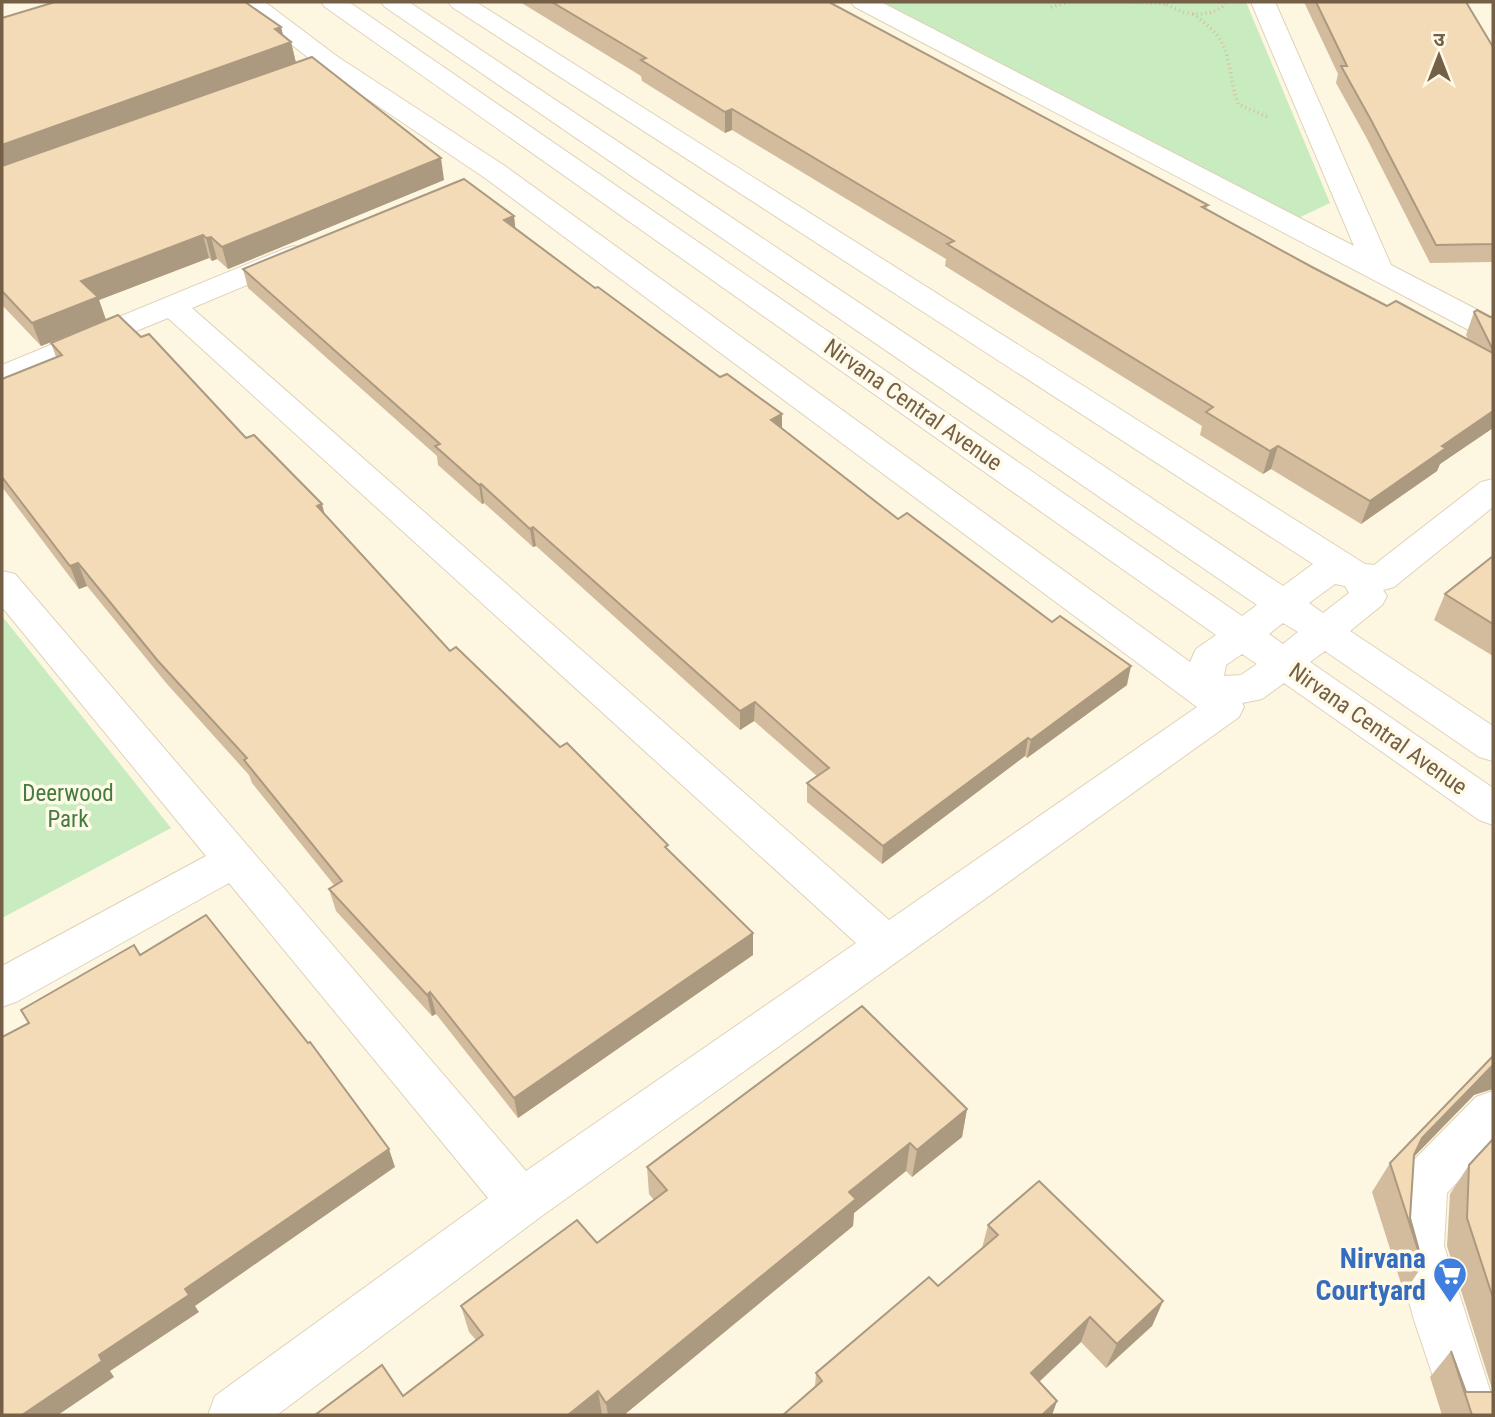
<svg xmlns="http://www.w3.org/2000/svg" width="1495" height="1417" font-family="'Roboto Condensed','Noto Sans Devanagari',sans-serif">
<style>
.green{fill:#c8ebbf}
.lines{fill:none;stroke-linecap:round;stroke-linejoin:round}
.minor-casing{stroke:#dfd2b9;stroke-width:2}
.path{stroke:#d8be9a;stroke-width:3.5;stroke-dasharray:1 3.5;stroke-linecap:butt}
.minor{fill:#fff;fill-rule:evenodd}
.wall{fill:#d2bc9d}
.shaded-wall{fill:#ab9980}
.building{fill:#f4dbb7;stroke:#ab9980;stroke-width:2}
.labels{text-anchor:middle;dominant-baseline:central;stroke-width:7;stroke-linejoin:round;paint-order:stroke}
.street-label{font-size:23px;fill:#756047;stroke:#fffae8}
.park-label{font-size:23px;fill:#447b3e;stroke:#fffae8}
.near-shop-label{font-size:28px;font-weight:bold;fill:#366cbe;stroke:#fffae8;text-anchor:end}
</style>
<rect width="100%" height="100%" fill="#fdf7e1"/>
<g class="green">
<path d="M 877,2 L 1246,2 L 1330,203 L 1292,221 Z"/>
<path d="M 2,616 L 171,828 L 2,918 Z"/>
</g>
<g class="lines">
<g class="minor-casing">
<g id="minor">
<path d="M 238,2 L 265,2 L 338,57 L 505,166 L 1190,662 L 1196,649 L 1216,635 L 325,7 L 321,2 L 349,2 L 1242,616 L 1257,605 L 385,7 L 381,2 L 409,2 L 1283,586 L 1313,564 L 452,7 L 448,2 L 476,2 L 1365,564 L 1374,565 L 1481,482 L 1493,479 L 1493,507 L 1394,587 L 1383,590 L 1387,596 L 1382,605 L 1350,631 L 1493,726 L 1493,761 L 1479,757 L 1325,651 L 1310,662 L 1493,788 L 1493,825 L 1479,820 L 1284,683 L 1262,699 L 1242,703 L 1244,707 L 1239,717 L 539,1218 L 277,1415 L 208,1415 L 215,1396 L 488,1198 L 229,883 L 18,1001 L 2,1007 L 2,966 L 206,856 L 2,607 L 2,571 L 15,574 L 526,1171 L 856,943 L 168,318 L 2,386 L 2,365 L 284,249 L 294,246 L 304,249 L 309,255 L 304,261 L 192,308 L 889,920 L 1197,707 L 485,178 L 320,67 ZM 1335,584 L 1345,586 L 1349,593 L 1323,613 L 1309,603 ZM 1283,623 L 1298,632 L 1283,644 L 1269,634 ZM 1242,654 L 1257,664 L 1241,675 L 1224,676 L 1226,665 Z"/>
<path d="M 851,2 L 881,2 L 1354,246 L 1251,2 L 1275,2 L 1391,265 L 1493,318 L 1493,339 L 1482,337 L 855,7 Z"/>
<path d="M 1493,1091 L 1493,1144 L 1447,1193 L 1444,1246 L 1493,1400 L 1493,1415 L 1446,1415 L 1414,1320 L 1394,1246 L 1399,1184 L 1406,1168 L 1476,1097 Z"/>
</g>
</g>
<g class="path">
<path d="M 1128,2 L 1165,4"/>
<path d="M 1163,2 C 1182,15 1207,20 1226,4"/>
<path d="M 1051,7 L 1069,2"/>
<path d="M 1193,14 C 1236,44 1224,60 1238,104 L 1270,118"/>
</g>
<use href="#minor" class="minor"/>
</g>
<g class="wall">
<path d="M 520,2 L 829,2 L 1208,205 L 1206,210 L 1312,267 L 1387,306 L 1468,339 L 1466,335 L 1474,312 L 1493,317 L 1493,428 L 1440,464 L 1437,471 L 1361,524 L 1271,469 L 1263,474 L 1200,435 L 1202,426 L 945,266 L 946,259 L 732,130 L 725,133 L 642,81 L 641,76 Z"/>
<path d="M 1304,2 L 1466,2 L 1493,47 L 1493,262 L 1430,263 L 1366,137 L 1336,83 L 1338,74 Z"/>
<path d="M 2,18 L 281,27 L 283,35 L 291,42 L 296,63 L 444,180 L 228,269 L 217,259 L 212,261 L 209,258 L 99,300 L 106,320 L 41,346 L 2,305 Z"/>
<path d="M 514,216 L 515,228 L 782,428 L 898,519 L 1127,685 L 1027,758 L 1025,756 L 882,864 L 807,802 L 807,783 L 817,776 L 754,721 L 740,730 L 536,546 L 533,547 L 484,503 L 482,504 L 438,465 L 437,456 L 248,288 L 243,269 Z"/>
<path d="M 51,343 L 246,438 L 325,515 L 450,651 L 668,850 L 753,933 L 753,955 L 518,1118 L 436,1014 L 432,1016 L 336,911 L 329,889 L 334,885 L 252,783 L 249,775 L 167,684 L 87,586 L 79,589 L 2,487 L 2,379 L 56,357 Z"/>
<path d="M 1493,556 L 1493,656 L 1434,620 L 1445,594 Z"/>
<path d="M 1474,1095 L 1414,1156 L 1410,1218 L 1423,1265 L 1404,1293 L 1372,1192 L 1390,1163 Z"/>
<path d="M 967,1109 L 962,1137 L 912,1177 L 906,1171 L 854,1213 L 853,1226 L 624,1415 L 315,1415 L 403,1396 L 476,1340 L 469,1332 L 461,1306 L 597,1243 L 654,1200 L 649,1194 L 647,1167 Z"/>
<path d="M 1493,1139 L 1493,1415 L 1442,1415 L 1430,1377 L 1451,1351 L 1466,1392 L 1493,1392 L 1447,1246 L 1450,1194 L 1469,1165 Z"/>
<path d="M 988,1225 L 1163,1301 L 1152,1326 L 1106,1368 L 1081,1342 L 1039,1382 L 1057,1401 L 1052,1415 L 783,1415 L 815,1387 L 816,1373 L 938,1286 L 982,1248 Z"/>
</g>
<g class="shaded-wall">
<path d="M 281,27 L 285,44 L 291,42 L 296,63 L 2,169 L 2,145 Z"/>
<path d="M 732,109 L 732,130 L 725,133 L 725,112 Z"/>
<path d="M 441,158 L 444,180 L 228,269 L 222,247 Z"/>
<path d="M 514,216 L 516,234 L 504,220 Z"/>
<path d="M 203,235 L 209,258 L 99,300 L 106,320 L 41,346 L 32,323 L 81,281 Z"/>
<path d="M 211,237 L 217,259 L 212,261 L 206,238 Z"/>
<path d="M 1493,411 L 1493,428 L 1440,464 L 1437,471 L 1361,524 L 1370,501 L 1442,446 Z"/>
<path d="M 782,414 L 782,433 L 771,420 Z"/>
<path d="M 1278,446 L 1271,469 L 1263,474 L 1270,451 Z"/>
<path d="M 481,484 L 484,503 L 482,504 L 479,485 Z"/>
<path d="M 322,504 L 328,527 L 317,506 Z"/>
<path d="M 533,527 L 536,546 L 533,547 L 530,529 Z"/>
<path d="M 78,563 L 87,586 L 79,589 L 70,566 Z"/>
<path d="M 1131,666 L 1127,685 L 1027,758 L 1031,740 Z"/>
<path d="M 755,702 L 754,721 L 740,730 L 740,711 Z"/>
<path d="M 1028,738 L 1025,756 L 882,864 L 883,846 Z"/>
<path d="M 753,933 L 753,955 L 518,1118 L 514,1098 Z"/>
<path d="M 430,992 L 436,1014 L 432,1016 L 427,995 Z"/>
<path d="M 1493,1065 L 1493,1089 L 1474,1095 L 1404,1167 L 1422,1138 Z"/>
<path d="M 967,1109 L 962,1137 L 912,1177 L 917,1150 Z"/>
<path d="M 910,1143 L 906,1171 L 854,1213 L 853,1226 L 624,1415 L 608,1415 L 606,1403 L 849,1192 Z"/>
<path d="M 389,1149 L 395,1167 L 195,1306 L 199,1312 L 110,1371 L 114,1377 L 58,1415 L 22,1415 L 185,1289 Z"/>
<path d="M 1163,1301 L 1152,1326 L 1106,1368 L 1117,1344 Z"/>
<path d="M 1090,1317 L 1081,1342 L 1023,1397 L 1031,1373 Z"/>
<path d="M 598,1391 L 602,1415 L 568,1415 Z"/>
<path d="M 1057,1401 L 1052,1415 L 1042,1415 Z"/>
</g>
<g class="building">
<path d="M 55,2 L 245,2 L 281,27 L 275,29 L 291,42 L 2,145 L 2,18 Z"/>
<path d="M 552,2 L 829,2 L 1208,205 L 1202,207 L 1312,267 L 1387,306 L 1396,301 L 1493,353 L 1493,411 L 1442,446 L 1446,448 L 1370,501 L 1278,446 L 1270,451 L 1206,412 L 1213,407 L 947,244 L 954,241 L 732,109 L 725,112 L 641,60 L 646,58 Z"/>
<path d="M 1316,2 L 1466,2 L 1493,47 L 1493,244 L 1436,245 L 1371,120 L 1341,66 L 1347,66 Z"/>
<path d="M 312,57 L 441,158 L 222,247 L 211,237 L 206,238 L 203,235 L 81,281 L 98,297 L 32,323 L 2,291 L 2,166 Z"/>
<path d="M 464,179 L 514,216 L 504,220 L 595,288 L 598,287 L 720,377 L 727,374 L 782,414 L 771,420 L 898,519 L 907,513 L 1052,622 L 1060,616 L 1131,666 L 1031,740 L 1028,738 L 883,846 L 807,783 L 829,768 L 755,702 L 740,711 L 533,527 L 530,529 L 481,484 L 479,485 L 435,446 L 440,444 L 243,269 Z"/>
<path d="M 1477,310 L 1490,317 L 1493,317 L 1493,350 L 1474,312 Z"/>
<path d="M 118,315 L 141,337 L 149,334 L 246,438 L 254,435 L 322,504 L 317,506 L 450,651 L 456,647 L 560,747 L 567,743 L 668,845 L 665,847 L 753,933 L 514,1098 L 430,992 L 427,995 L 329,889 L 342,881 L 244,760 L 247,758 L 158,661 L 78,563 L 70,566 L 2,477 L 2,379 L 62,355 L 51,343 Z"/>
<path d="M 1493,556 L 1493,624 L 1445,594 Z"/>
<path d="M 206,915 L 308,1043 L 310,1042 L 389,1149 L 185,1289 L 189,1295 L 99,1355 L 102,1361 L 22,1415 L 2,1415 L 2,1037 L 29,1023 L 21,1010 L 134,945 L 140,955 Z"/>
<path d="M 862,1006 L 967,1109 L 917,1150 L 910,1143 L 849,1192 L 856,1199 L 606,1403 L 598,1391 L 568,1415 L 315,1415 L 382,1365 L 403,1396 L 483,1335 L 461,1306 L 577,1220 L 597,1243 L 667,1190 L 647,1167 Z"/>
<path d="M 1493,1056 L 1493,1065 L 1422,1138 L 1414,1155 L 1410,1218 L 1423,1265 L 1390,1163 Z"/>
<path d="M 1493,1139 L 1493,1298 L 1467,1218 L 1469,1165 Z"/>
<path d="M 1039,1181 L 1163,1301 L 1117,1344 L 1090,1317 L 1031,1373 L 1057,1401 L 1042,1415 L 783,1415 L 822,1381 L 816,1373 L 929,1277 L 938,1286 L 998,1235 L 988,1225 Z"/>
<path d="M 1451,1351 L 1466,1392 L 1493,1392 L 1493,1415 L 1472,1415 Z"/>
</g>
<defs>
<g id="supermarket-pin" transform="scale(1.75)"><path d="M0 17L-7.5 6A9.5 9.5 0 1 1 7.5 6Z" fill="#3f7fe0" stroke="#fffae8"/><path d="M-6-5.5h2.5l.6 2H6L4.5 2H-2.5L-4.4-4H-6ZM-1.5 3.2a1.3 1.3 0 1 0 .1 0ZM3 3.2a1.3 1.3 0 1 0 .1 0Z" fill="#fff"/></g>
</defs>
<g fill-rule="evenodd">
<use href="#supermarket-pin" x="1450" y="1274"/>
</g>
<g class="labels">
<g class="street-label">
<text transform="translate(913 405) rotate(35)">Nirvana Central Avenue</text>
<text transform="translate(1378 729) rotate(35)">Nirvana Central Avenue</text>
</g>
<g class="park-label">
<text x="68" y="793">Deerwood<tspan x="68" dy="26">Park</tspan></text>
</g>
<g class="near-shop-label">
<text x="1426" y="1258">Nirvana<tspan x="1426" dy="32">Courtyard</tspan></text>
</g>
</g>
<rect width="1495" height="1417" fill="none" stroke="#756047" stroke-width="7"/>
<g transform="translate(1439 56)" stroke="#fffae8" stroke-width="5" paint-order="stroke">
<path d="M0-5L12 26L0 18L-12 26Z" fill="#756047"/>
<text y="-10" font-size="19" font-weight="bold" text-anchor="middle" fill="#756047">उ</text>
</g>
</svg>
